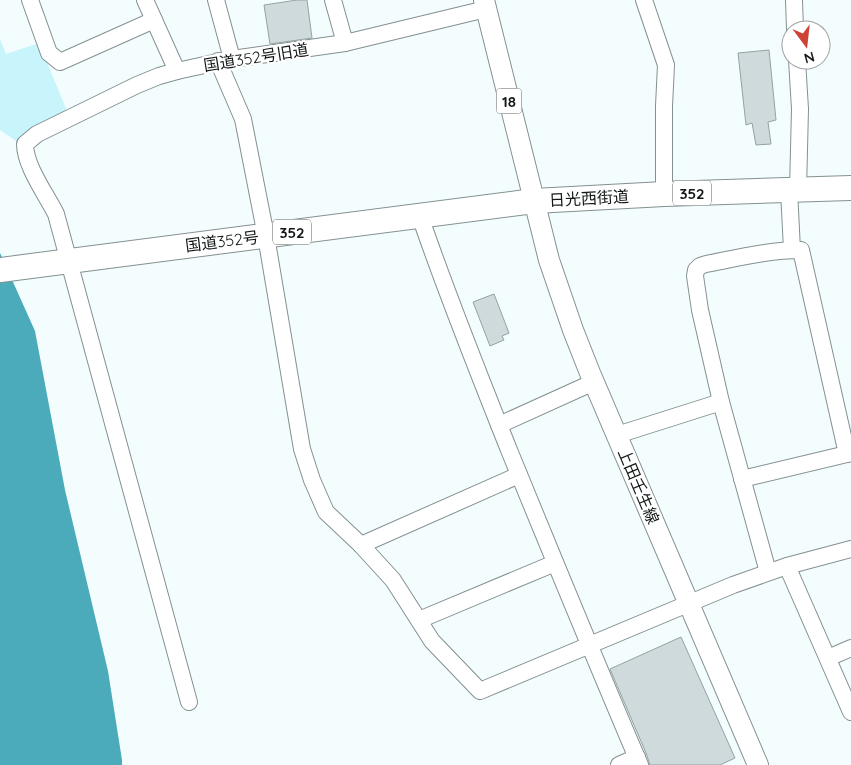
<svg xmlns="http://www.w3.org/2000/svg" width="851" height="765" font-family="Quicksand,'Noto Sans JP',sans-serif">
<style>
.green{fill:#c8f4fc}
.water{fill:#4babba}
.building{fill:#cedadc;stroke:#95a1a3}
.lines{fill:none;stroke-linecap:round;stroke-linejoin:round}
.minor-casing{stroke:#849091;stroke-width:18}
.major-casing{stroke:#849091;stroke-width:22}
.highway-casing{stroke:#849091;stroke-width:26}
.minor{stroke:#fff;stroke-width:16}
.major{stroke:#fff;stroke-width:20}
.highway{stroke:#fff;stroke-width:24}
.labels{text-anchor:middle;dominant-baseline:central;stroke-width:4.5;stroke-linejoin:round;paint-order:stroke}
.shield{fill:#fff;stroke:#5a5d5d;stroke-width:1}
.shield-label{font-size:15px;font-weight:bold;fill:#131718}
.street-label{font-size:16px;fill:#131718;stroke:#fff}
</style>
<rect width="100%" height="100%" fill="#f3fdfe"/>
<path class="green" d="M 0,39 L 6,54 L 39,43 L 67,111 L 19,143 L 0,130 Z"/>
<path class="water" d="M 0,253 L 35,331 L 65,490 L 108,671 L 122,760 L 122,765 L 0,765 Z"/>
<g class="building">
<path d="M 297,0 L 307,0 L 312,38 L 270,44 L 264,5 Z"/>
<path d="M 769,50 L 776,120 L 768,122 L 771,144 L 756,145 L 752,123 L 746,125 L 738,53 Z"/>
<path d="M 494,294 L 509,333 L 502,336 L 504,340 L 490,346 L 473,302 Z"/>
<path d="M 681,637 L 735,758 L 720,765 L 650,765 L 646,753 L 610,669 Z"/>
</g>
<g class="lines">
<g class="minor-casing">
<g id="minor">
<path d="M 30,0 L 49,53 L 60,62 L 154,20"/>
<path d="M 145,0 L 177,71"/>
<path d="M 216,0 L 232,59"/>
<path d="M 333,0 L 345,43"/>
<path d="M 644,0 L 666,65 L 664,106 L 664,194"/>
<path d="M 794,0 L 795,30"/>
<path d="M 797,60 L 800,109 L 798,190"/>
<path d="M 218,61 L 243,119 L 266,236 L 302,449 L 312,480 L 326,512 L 361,545 L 393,580 L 432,641 L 480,691 L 733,585 L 787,566 L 851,549"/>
<path d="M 789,190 L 792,250"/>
<path d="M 420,216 C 447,295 478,372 509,450 C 552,555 595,660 640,765"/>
<path d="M 721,402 L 700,310 L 695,276 L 696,270 L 700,266 L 706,264 C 737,258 769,250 801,250 L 847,454"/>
<path d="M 499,425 L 594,382"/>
<path d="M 617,435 L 721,402 L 768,572"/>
<path d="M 742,479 L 851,453"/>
<path d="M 361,545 L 519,475"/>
<path d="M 787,566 L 851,712"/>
<path d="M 419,620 L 555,563"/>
<path d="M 828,658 L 851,648"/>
<path d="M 189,702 L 56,214 C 46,194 25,166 25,144 L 37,134 L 137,85 L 159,76 L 177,71 L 232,59 L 345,43 L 486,9"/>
<path d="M 619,765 L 637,757"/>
</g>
</g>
<g class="major-casing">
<path id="major" d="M 484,0 L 549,260 L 573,330 L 590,373 L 758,765"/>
</g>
<g class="highway-casing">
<path id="highway" d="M 0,270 L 534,201 L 664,194 L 851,188"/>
</g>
<use href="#minor" class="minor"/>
<use href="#major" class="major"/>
<use href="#highway" class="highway"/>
</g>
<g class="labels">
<g class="shield">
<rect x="496.5" y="88.5" width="25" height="25" rx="4"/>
<rect x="673" y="180.5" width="38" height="25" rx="4"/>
<rect x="273" y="219.5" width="38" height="25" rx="4"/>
</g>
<g class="shield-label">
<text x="509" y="101">18</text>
<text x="692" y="193">352</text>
<text x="292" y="232">352</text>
</g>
<g class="street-label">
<text transform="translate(256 57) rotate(-9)">国道352号旧道</text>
<text transform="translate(589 198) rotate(-3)">日光西街道</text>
<text transform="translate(222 241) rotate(-7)">国道352号</text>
<text transform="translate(639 486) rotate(67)">上田壬生線</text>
</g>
</g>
<g transform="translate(806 45) rotate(165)"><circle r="24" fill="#ffffff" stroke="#a1a2a3"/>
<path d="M0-4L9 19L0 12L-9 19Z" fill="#cf4236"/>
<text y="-8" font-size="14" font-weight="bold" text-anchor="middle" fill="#131718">N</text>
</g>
</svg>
